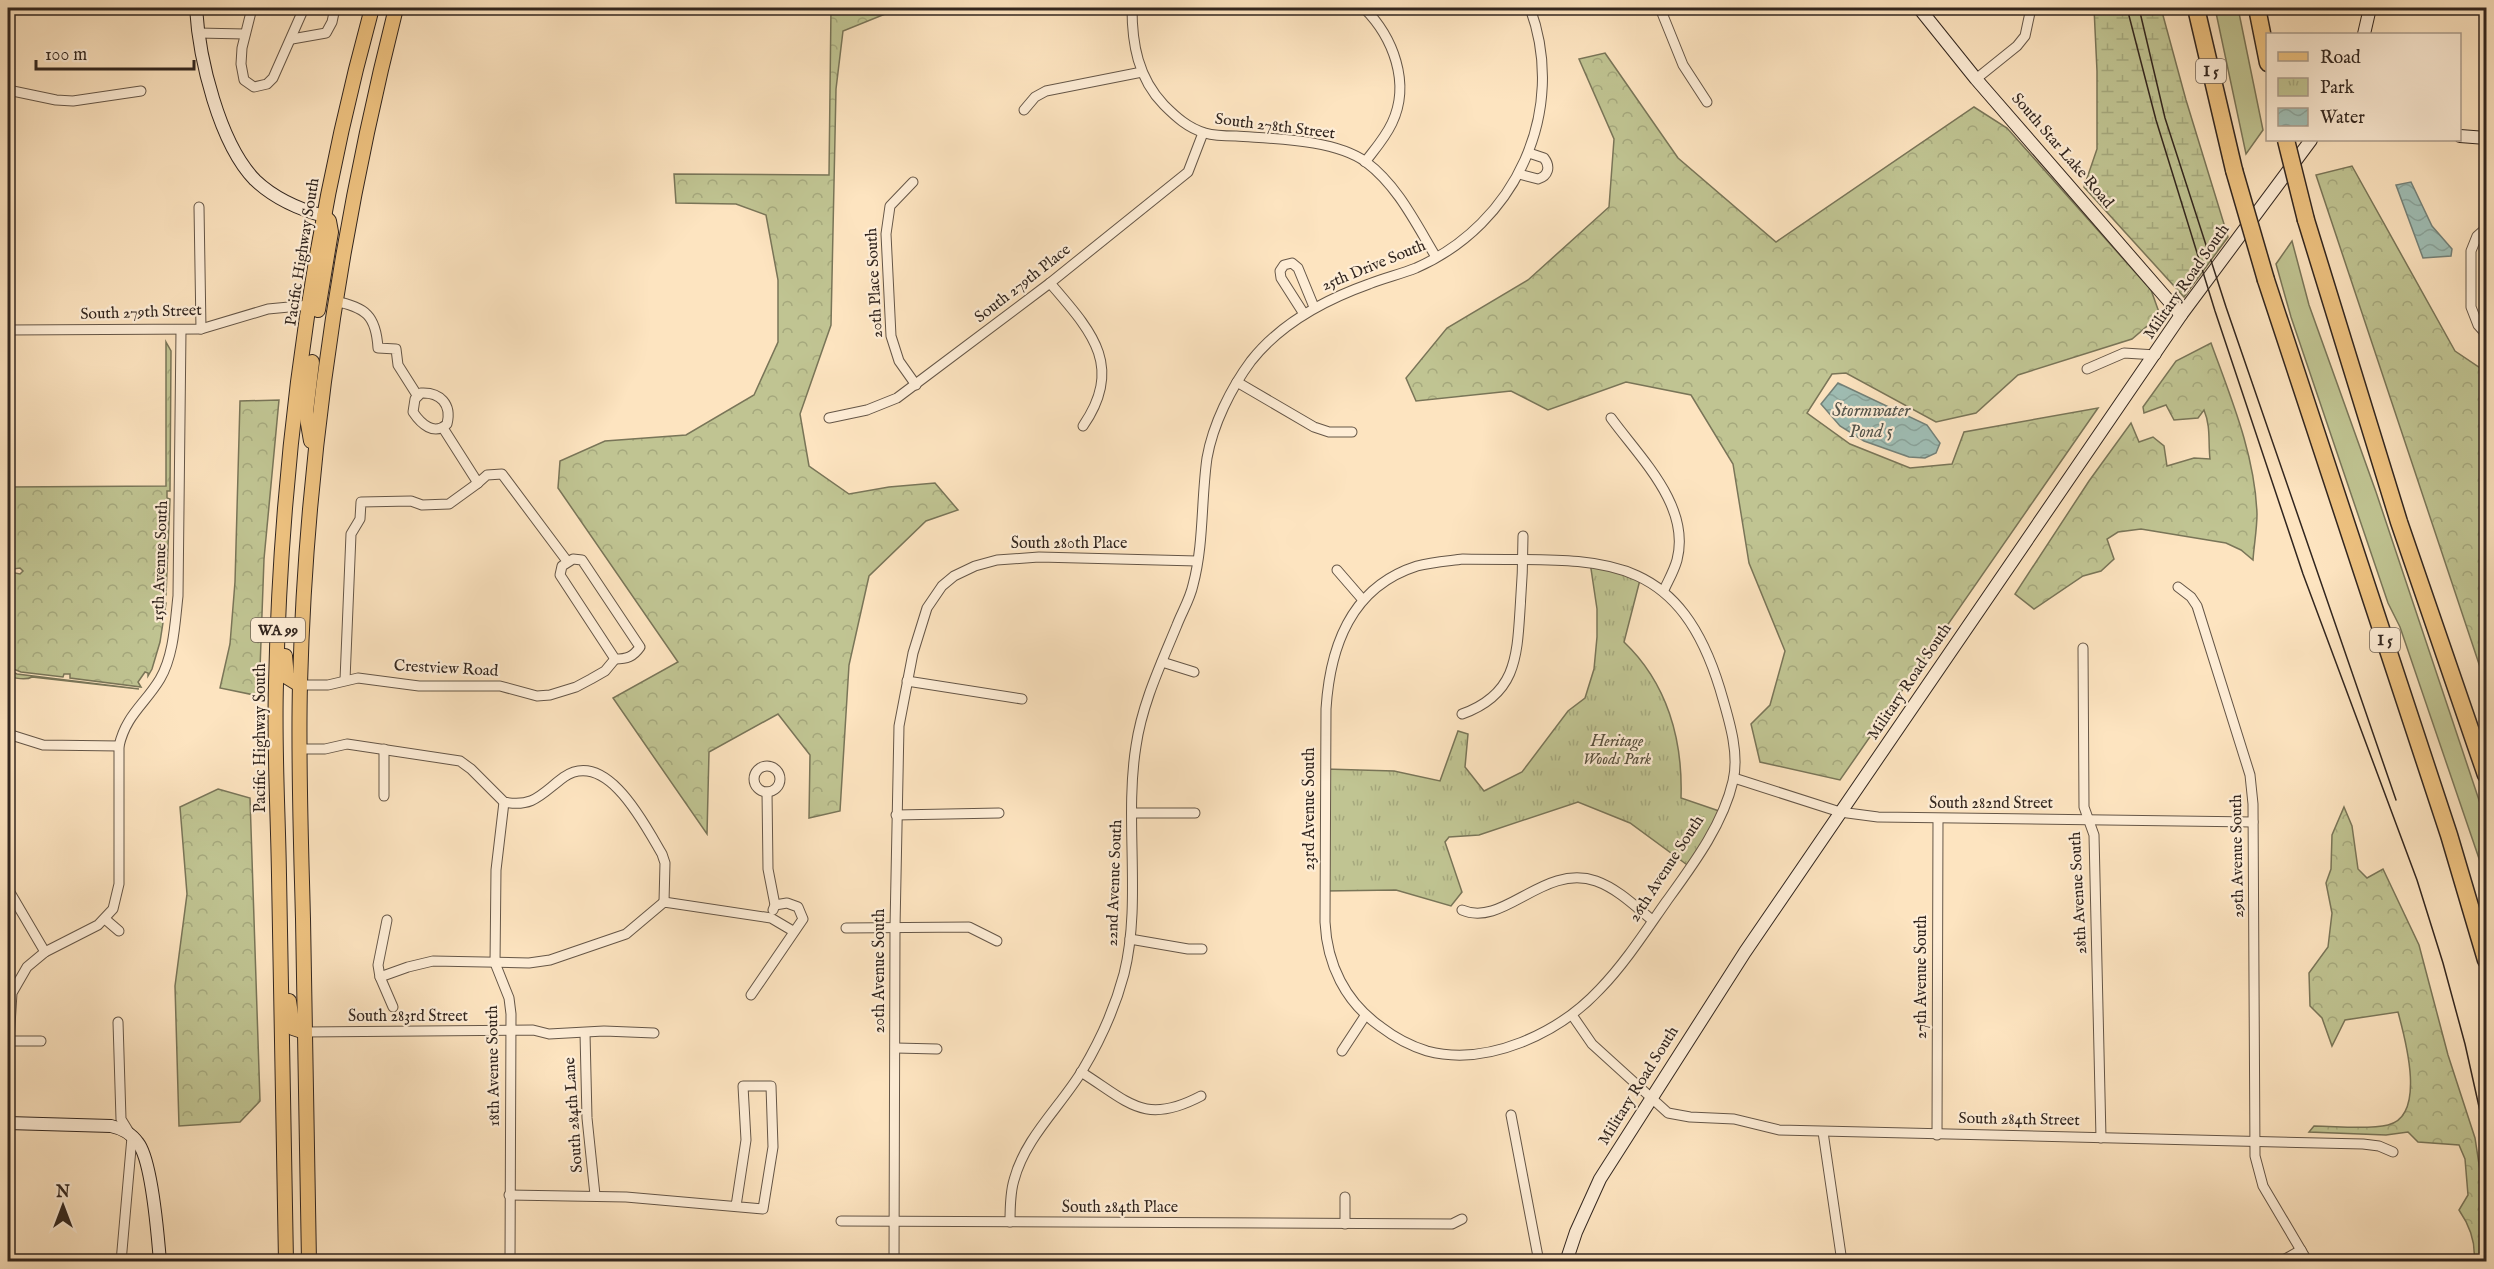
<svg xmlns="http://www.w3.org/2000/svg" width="2494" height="1269" font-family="'IM FELL English',serif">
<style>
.green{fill:#c0c492;stroke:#797558;stroke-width:1.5}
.forest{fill:url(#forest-crowns);stroke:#797558;stroke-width:1.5}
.wetland{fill:url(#wetland-marsh);stroke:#797558;stroke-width:1.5}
.park{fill:url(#park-tufts);stroke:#797558;stroke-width:1.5}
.water{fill:url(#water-waves);stroke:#738179;stroke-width:1.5}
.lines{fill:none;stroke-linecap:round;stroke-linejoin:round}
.street-casing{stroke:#655647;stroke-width:11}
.secondary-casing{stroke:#32261f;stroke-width:14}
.primary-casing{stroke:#32261f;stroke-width:16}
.highway-casing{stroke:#32261f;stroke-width:19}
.street{stroke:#feedd6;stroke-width:9}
.secondary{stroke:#feedd6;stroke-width:12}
.primary{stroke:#eec280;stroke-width:14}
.highway{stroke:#eec280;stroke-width:16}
.tram{stroke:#32261f;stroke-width:1.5}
.highway-bridge-casing{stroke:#32261f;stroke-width:19;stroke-linecap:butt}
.highway-bridge{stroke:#eec280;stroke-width:16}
.labels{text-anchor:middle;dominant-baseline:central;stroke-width:4.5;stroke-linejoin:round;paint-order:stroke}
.shield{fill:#feedd6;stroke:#6f6256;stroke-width:1.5}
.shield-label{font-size:15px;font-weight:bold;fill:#32261f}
.street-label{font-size:16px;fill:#32261f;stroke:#feedd6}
.park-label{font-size:16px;font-style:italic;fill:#564e3c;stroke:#feedd6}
.water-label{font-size:18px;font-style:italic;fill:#53544c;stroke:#feedd6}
</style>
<defs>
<pattern id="forest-crowns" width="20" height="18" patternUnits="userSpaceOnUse" patternTransform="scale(1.5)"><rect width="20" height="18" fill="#c0c492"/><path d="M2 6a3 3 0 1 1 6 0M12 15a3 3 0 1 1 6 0" fill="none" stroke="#a5a87d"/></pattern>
<pattern id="wetland-marsh" width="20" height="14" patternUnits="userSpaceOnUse" patternTransform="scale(1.5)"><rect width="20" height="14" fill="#c0c492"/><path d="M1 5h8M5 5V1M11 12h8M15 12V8" fill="none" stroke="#a5a87d"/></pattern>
<pattern id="park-tufts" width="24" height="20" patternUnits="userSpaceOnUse" patternTransform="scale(1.5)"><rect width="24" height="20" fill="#c0c492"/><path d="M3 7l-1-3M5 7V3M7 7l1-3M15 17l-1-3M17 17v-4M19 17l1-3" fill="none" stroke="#a5a87d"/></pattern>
<pattern id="water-waves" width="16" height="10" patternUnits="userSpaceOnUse" patternTransform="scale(1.5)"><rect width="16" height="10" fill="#9fbeb5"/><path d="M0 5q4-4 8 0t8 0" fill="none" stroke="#89a39b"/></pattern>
</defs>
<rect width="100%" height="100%" fill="#fde4c0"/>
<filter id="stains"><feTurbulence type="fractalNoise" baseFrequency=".00333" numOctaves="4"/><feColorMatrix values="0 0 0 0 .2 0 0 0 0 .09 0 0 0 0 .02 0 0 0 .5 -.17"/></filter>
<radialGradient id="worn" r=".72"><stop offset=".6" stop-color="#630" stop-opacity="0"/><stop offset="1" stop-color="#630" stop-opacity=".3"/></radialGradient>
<g class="green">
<path d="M 2215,8 L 2238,8 L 2263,130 L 2246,154 Z"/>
<path d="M 2292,241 L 2309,305 L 2376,492 L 2486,821 L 2486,879 L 2400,627 L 2388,603 L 2291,317 L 2276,264 Z"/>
</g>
<g class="forest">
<path d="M 831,8 L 900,8 L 843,31 L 836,89 L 831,325 L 800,414 L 809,466 L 849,494 L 889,487 L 935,483 L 958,510 L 926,521 L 869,576 L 849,665 L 840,811 L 809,818 L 810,755 L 778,714 L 709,752 L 707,834 L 613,698 L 678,662 L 558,488 L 560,461 L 605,441 L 686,435 L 754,395 L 778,342 L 778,280 L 766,215 L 736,204 L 676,203 L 674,174 L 829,175 Z"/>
<path d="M 1605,53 L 1678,158 L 1776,242 L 1974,107 L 2007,128 L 2151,290 L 2160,315 L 2132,339 L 2018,375 L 1976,413 L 1936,422 L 1846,373 L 1832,374 L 1807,413 L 1850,444 L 1910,468 L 1952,464 L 1964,432 L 2098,408 L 1840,780 L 1760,762 L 1751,724 L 1770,705 L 1785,651 L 1749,563 L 1733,464 L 1691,395 L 1626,382 L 1548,410 L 1511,391 L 1416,401 L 1406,378 L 1447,328 L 1528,280 L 1609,207 L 1614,139 L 1579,59 Z"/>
<path d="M 2352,166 L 2455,351 L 2486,372 L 2486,685 L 2316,175 Z"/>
<path d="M 166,342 L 171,351 L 170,491 L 167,491 L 167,498 L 170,499 L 166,595 L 163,596 L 162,602 L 166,603 L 160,642 L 152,669 L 148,676 L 148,673 L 145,672 L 138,682 L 141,687 L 70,678 L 70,674 L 64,674 L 63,677 L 21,672 L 8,667 L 8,578 L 10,572 L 20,574 L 23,571 L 20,568 L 13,569 L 8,558 L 8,487 L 166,486 Z"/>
<path d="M 2211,343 C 2231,398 2255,455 2257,514 C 2257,529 2254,545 2253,560 L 2241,550 L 2226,543 L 2141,529 L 2118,532 L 2107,539 L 2114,559 L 2101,571 L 2083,576 L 2034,609 L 2015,594 L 2089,481 L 2131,423 L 2139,442 L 2153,437 L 2164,446 L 2167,466 L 2194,458 L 2210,459 C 2208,441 2211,427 2204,410 L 2198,418 L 2174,420 L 2166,405 L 2144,413 L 2143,407 L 2176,361 Z"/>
<path d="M 279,400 L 264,559 L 259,696 L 220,688 L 230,644 L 235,582 L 240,401 Z"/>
<path d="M 8,670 L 17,674 L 139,689 L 32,677 C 27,680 13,679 8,675 Z"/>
<path d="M 218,789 L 250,798 L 260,1101 L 240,1122 L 179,1126 L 175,986 L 187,894 L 180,807 Z"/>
<path d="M 2344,807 L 2352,826 L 2358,869 L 2367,878 L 2383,869 L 2419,945 L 2448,1055 L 2475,1138 L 2486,1210 L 2486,1261 L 2474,1261 C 2476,1242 2470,1226 2459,1210 L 2468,1195 L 2465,1159 L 2459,1145 L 2418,1142 L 2408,1132 L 2386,1135 L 2309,1132 L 2314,1126 C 2336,1126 2367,1130 2388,1125 C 2427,1116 2405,1038 2398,1012 L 2345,1020 L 2332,1046 L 2322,1018 L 2310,1006 L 2309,973 L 2328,947 L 2332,913 L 2326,883 L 2331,869 L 2332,835 Z"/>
</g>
<path class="wetland" d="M 2094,8 L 2161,8 L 2186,100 L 2228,237 L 2184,297 L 2084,187 L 2097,149 L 2097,71 Z"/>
<path class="park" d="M 1590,562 L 1641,576 L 1624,642 C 1667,683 1683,739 1681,798 L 1722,812 L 1690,867 L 1630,823 L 1578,802 L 1479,835 L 1449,837 L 1445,842 L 1462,892 L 1451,906 L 1396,890 L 1325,891 L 1326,769 L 1394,771 L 1440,781 L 1458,731 L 1468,734 L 1465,767 L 1484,791 L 1522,772 L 1568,711 L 1585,698 L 1594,669 L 1597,637 L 1597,609 Z"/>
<g class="water">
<path d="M 2411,182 L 2432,226 L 2452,249 L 2451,256 L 2423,258 L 2396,185 Z"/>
<path d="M 1838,383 L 1927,425 L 1940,443 L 1936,453 L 1925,458 L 1909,457 L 1864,441 L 1840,426 L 1821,404 Z"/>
</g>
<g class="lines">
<g class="street-casing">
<g id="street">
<path d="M 252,8 L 242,48 L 241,64 L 244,80 L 254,87 L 267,84 L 273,78 L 304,8"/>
<path d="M 1132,8 C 1132,44 1138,78 1164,105 C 1176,117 1188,128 1205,133 C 1215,136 1226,136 1236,136 C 1274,139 1334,139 1366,162 C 1398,186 1416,224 1436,257"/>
<path d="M 1364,8 C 1393,37 1411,83 1392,123 C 1385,138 1375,149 1365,162"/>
<path d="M 1660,8 L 1683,65 L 1707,102"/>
<path d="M 198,33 L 245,34"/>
<path d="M 292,39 L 326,33 L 332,22 L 335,8"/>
<path d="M 1976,79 L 2017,46 L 2025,36 L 2031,8"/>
<path d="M 8,90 L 56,100 L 73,101 L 141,91"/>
<path d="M 1024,110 L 1035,97 L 1046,91 L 1142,72"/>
<path d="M 1519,174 L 1538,179 C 1548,176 1551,167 1544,158 L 1529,153"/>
<path d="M 913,182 L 890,206 L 886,234 L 891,336 L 899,361 L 916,385"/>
<path d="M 199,207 L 201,329"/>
<path d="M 2486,228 L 2477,236 L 2471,251 L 2471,307 L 2478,325 L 2486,334"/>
<path d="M 1050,283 C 1090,330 1125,365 1083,426"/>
<path d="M 334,301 C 366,307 376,316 378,348 L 396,349 L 398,365 L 417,395"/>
<path d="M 1304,314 L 1281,278 L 1280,271 L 1284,265 L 1292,263 L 1298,268 L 1314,307"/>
<path d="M 8,330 L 201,329 L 268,309 L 310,305"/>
<path d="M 2087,369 L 2124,353 L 2156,355"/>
<path d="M 1237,382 L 1314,427 L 1329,432 L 1352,432"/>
<path d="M 421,393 C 440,392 452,404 447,424 C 434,436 421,424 413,412 L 415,399 Z"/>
<path d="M 829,418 L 867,410 L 897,398 L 1050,283 L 1188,172 L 1203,133"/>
<path d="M 1611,418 C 1640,458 1691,506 1677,560 C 1674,571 1668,581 1664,590"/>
<path d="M 443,428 L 478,483 L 487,475 L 502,474 L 567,561"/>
<path d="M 573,559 L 582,560 L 640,647 C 633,657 627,659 615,659 L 560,575 L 562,566 Z"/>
<path d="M 1463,559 C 1590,562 1675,542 1720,689 C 1728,717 1740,752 1733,781 C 1723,825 1692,866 1666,902 C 1645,932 1625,963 1600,989 C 1559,1033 1488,1067 1427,1051 C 1411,1046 1394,1037 1381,1027 C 1345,1002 1327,964 1325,922 L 1326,709 C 1330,646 1351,587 1417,566 C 1432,562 1448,561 1463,559 Z"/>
<path d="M 1337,570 L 1363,600"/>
<path d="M 2178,587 L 2191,597 L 2197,606 L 2250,775 L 2253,804 L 2255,1156 L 2263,1186 L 2308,1262"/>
<path d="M 2083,648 L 2084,807 L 2094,835 L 2101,1138"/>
<path d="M 1162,662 L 1194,672"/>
<path d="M 345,680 L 351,534 L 360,519 L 361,502 L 411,501 L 422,505 L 449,504 L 478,483"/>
<path d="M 907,681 L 1022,699"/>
<path d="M 300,685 L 328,685 L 358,678 L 419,686 L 500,686 L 537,696 L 550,695 L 576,687 L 591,679 L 605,671 L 615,659"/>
<path d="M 1462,714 C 1515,695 1517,659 1520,610 C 1522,585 1523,561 1523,536"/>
<path d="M 8,734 L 43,745 L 119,746"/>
<path d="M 300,749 L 325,749 L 347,744 L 460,761 L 471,769 L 504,802 C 534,808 542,793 564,777 C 607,748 646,827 662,854 L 665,863 L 664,902"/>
<path d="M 384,749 L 384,796"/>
<circle cx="767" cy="779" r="13"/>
<path d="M 1734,778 L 1840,812 L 1878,817 L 2253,822"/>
<path d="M 767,792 L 768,869 L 775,905 L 773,910"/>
<path d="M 504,802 L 496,870 L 495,963 L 509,998 L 511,1014 L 510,1262"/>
<path d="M 1132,813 L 1195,813"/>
<path d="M 896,815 L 999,813"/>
<path d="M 8,889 L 45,952"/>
<path d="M 1462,910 C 1504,928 1543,863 1596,881 C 1618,889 1635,906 1652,920"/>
<path d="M 105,919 L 119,931"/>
<path d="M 387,920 L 378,965 L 380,977 L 393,1007"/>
<path d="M 846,928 L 969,927 L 997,941"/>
<path d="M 1130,939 L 1188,949 L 1202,949"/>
<path d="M 380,977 L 408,967 L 433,961 L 529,963 L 550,960 L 626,934 L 664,902 L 771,918 L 793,931"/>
<path d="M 751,995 L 803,919 L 798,907 L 787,903 L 775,905"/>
<path d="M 1572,1015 L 1592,1044 L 1668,1113 L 1690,1117 L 1734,1119 L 1779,1130 L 2363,1144 L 2379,1146 L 2393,1152"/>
<path d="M 118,1022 L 121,1119 L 132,1137 L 121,1262"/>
<path d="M 305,1032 L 533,1030 L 549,1034 L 604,1031 L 654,1033"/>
<path d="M 585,1033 L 587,1118 L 595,1195"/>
<path d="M 8,1041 L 41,1041"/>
<path d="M 896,1048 L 937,1049"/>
<path d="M 1342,1051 L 1365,1016"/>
<path d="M 1081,1072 C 1129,1102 1144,1126 1201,1096"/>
<path d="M 1511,1115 L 1539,1262"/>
<path d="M 1823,1132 L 1842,1262"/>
<path d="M 1937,1135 L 1938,819"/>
<path d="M 8,1191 L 9,1041 L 12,993 L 27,967 L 45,952 L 98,925 L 113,909 L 119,884 L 119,746 C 126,715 145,704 160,679 C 174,655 175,622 178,596 L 181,330"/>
<path d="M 509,1195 L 626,1197 L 763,1209 L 773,1147 L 771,1086 L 743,1086 L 746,1140 L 736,1206"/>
<path d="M 841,1221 L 1452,1224 L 1462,1219"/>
<path d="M 1010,1222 C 1010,1208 1010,1193 1014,1180 C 1025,1138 1060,1107 1082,1071 C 1100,1041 1115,1008 1124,974 C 1142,902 1124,820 1136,746 C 1142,704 1161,664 1177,625 C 1182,612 1190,599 1193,585 C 1204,544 1201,500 1207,458 C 1213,424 1231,388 1251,361 C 1281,323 1324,300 1369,284 C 1384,278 1401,274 1416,268 C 1516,224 1568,111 1530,8"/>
<path d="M 1345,1224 L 1345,1197"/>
<path d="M 894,1262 L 895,927 L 899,726 L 913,653 L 927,608 L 942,586 L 954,576 L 975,566 L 997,560 L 1039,557 L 1197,561"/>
<path d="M 2280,1262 L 2301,1250"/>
</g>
</g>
<g class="secondary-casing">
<g id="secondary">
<path d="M 196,8 C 199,58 219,143 255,180 C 275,199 298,209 324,216"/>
<path d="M 1919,8 L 1976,79 L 2181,315"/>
<path d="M 2364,34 L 2370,8"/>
<path d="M 2460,136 L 2486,138"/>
<path d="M 8,1123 L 111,1126 C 121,1128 132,1134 138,1143 C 152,1160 158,1237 160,1262"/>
<path d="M 1566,1262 L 1576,1232 L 1600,1179 L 1745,952 L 2181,315 L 2311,140"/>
</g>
</g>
<g class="primary-casing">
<g id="primary">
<path d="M 318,310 L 331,232 L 329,221 L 324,216"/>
<path d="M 311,441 L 306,412 L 312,362"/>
<path d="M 285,656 L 287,677 L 300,685"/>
<path d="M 289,1001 L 293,1028 L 305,1032"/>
<path d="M 286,1262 C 284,1133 281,1004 279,875 C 278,811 274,748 276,684 C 281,457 312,227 372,8"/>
<path d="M 309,1262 C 307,1147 305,1033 303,919 C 301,841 298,762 300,684 C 306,455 340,230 396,8"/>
</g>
</g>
<g class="highway-casing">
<g id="highway">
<path d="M 2196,8 L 2234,170"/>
<path d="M 2257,8 L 2268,63"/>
<path d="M 2306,220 L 2399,522 L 2486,775"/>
<path d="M 2266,280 L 2449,835 L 2486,960"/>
</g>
</g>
<use href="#street" class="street"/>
<use href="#secondary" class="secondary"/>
<use href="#primary" class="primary"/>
<use href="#highway" class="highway"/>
<g class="tram">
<path d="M 2127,8 L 2156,120 L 2215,311 L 2303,574 L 2417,880 L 2443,963 L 2465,1044 L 2486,1138"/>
<path d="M 2139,8 L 2165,118 L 2226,307 L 2396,800"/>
</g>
<g class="highway-bridge-casing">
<g id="highway-bridge">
<path d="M 2286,140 L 2306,220"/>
<path d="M 2234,170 L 2266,280"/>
</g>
</g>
<use href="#highway-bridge" class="highway-bridge"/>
</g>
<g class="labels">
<g class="shield">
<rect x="2196" y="59" width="30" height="24" rx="4.5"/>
<rect x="251" y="618" width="54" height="24" rx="4.5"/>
<rect x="2370" y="628" width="30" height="24" rx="4.5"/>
</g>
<g class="shield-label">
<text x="2211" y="71">I 5</text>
<text x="278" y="630">WA 99</text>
<text x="2385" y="640">I 5</text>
</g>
<g class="street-label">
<text transform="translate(1275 127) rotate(7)">South 278th Street</text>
<text transform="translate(2062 151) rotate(49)">South Star Lake Road</text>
<text transform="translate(303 252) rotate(-81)">Pacific Highway South</text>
<text transform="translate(1374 266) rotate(-22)">25th Drive South</text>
<text transform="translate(2187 282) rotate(-55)">Military Road South</text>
<text transform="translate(875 283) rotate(-93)">20th Place South</text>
<text transform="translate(1023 284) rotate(-38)">South 279th Place</text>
<text transform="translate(141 313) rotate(-2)">South 279th Street</text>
<text x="1069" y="544">South 280th Place</text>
<text transform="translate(161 561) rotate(-88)">15th Avenue South</text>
<text transform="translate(446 669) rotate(3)">Crestview Road</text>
<text transform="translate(1910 682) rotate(-56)">Military Road South</text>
<text transform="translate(261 738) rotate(-90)">Pacific Highway South</text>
<text x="1991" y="804">South 282nd Street</text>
<text transform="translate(1310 809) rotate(-90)">23rd Avenue South</text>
<text transform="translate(2238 856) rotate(-91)">29th Avenue South</text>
<text transform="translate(1667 869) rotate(-57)">26th Avenue South</text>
<text transform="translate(1115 883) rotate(-88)">22nd Avenue South</text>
<text transform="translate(2079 893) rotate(-93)">28th Avenue South</text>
<text transform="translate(880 971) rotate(-90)">20th Avenue South</text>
<text transform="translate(1922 977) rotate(-90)">27th Avenue South</text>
<text x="408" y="1017">South 283rd Street</text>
<text transform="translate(494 1066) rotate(-91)">18th Avenue South</text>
<text transform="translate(1639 1086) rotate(-58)">Military Road South</text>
<text transform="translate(574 1115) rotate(-94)">South 284th Lane</text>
<text transform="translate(2019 1120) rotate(1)">South 284th Street</text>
<text x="1120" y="1208">South 284th Place</text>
</g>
<g class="park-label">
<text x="1617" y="742">Heritage<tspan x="1617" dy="18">Woods Park</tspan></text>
</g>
<g class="water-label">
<text x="1871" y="411">Stormwater<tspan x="1871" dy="21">Pond 5</tspan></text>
</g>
</g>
<rect width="2494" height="1269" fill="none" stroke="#fde4c0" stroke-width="30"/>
<rect x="9" y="9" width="2476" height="1251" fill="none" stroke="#32261f" stroke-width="3"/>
<rect x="15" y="15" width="2464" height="1239" fill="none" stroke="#32261f" stroke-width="1.5"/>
<rect x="2266" y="33" width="195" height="108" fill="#feedd6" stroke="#ac9d8d" stroke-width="1.5"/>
<rect x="2278" y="52" width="30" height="9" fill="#eec280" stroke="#ac9d8d" stroke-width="1.5"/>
<text x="2320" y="63" font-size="18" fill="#32261f">Road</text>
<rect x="2278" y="78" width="30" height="18" fill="url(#park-tufts)" stroke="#ac9d8d" stroke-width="1.5"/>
<text x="2320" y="93" font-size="18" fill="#32261f">Park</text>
<rect x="2278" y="108" width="30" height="18" fill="url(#water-waves)" stroke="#ac9d8d" stroke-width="1.5"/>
<text x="2320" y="123" font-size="18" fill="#32261f">Water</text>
<g transform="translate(63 1206)" stroke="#feedd6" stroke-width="4.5" paint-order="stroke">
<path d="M0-4.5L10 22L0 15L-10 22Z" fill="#32261f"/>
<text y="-9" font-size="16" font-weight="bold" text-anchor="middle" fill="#32261f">N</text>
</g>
<path d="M36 60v9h158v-9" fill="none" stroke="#32261f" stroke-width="3"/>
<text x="45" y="60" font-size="18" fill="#32261f" stroke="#feedd6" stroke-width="4.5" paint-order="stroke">100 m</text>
<rect width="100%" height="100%" filter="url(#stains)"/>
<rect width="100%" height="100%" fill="url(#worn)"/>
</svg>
